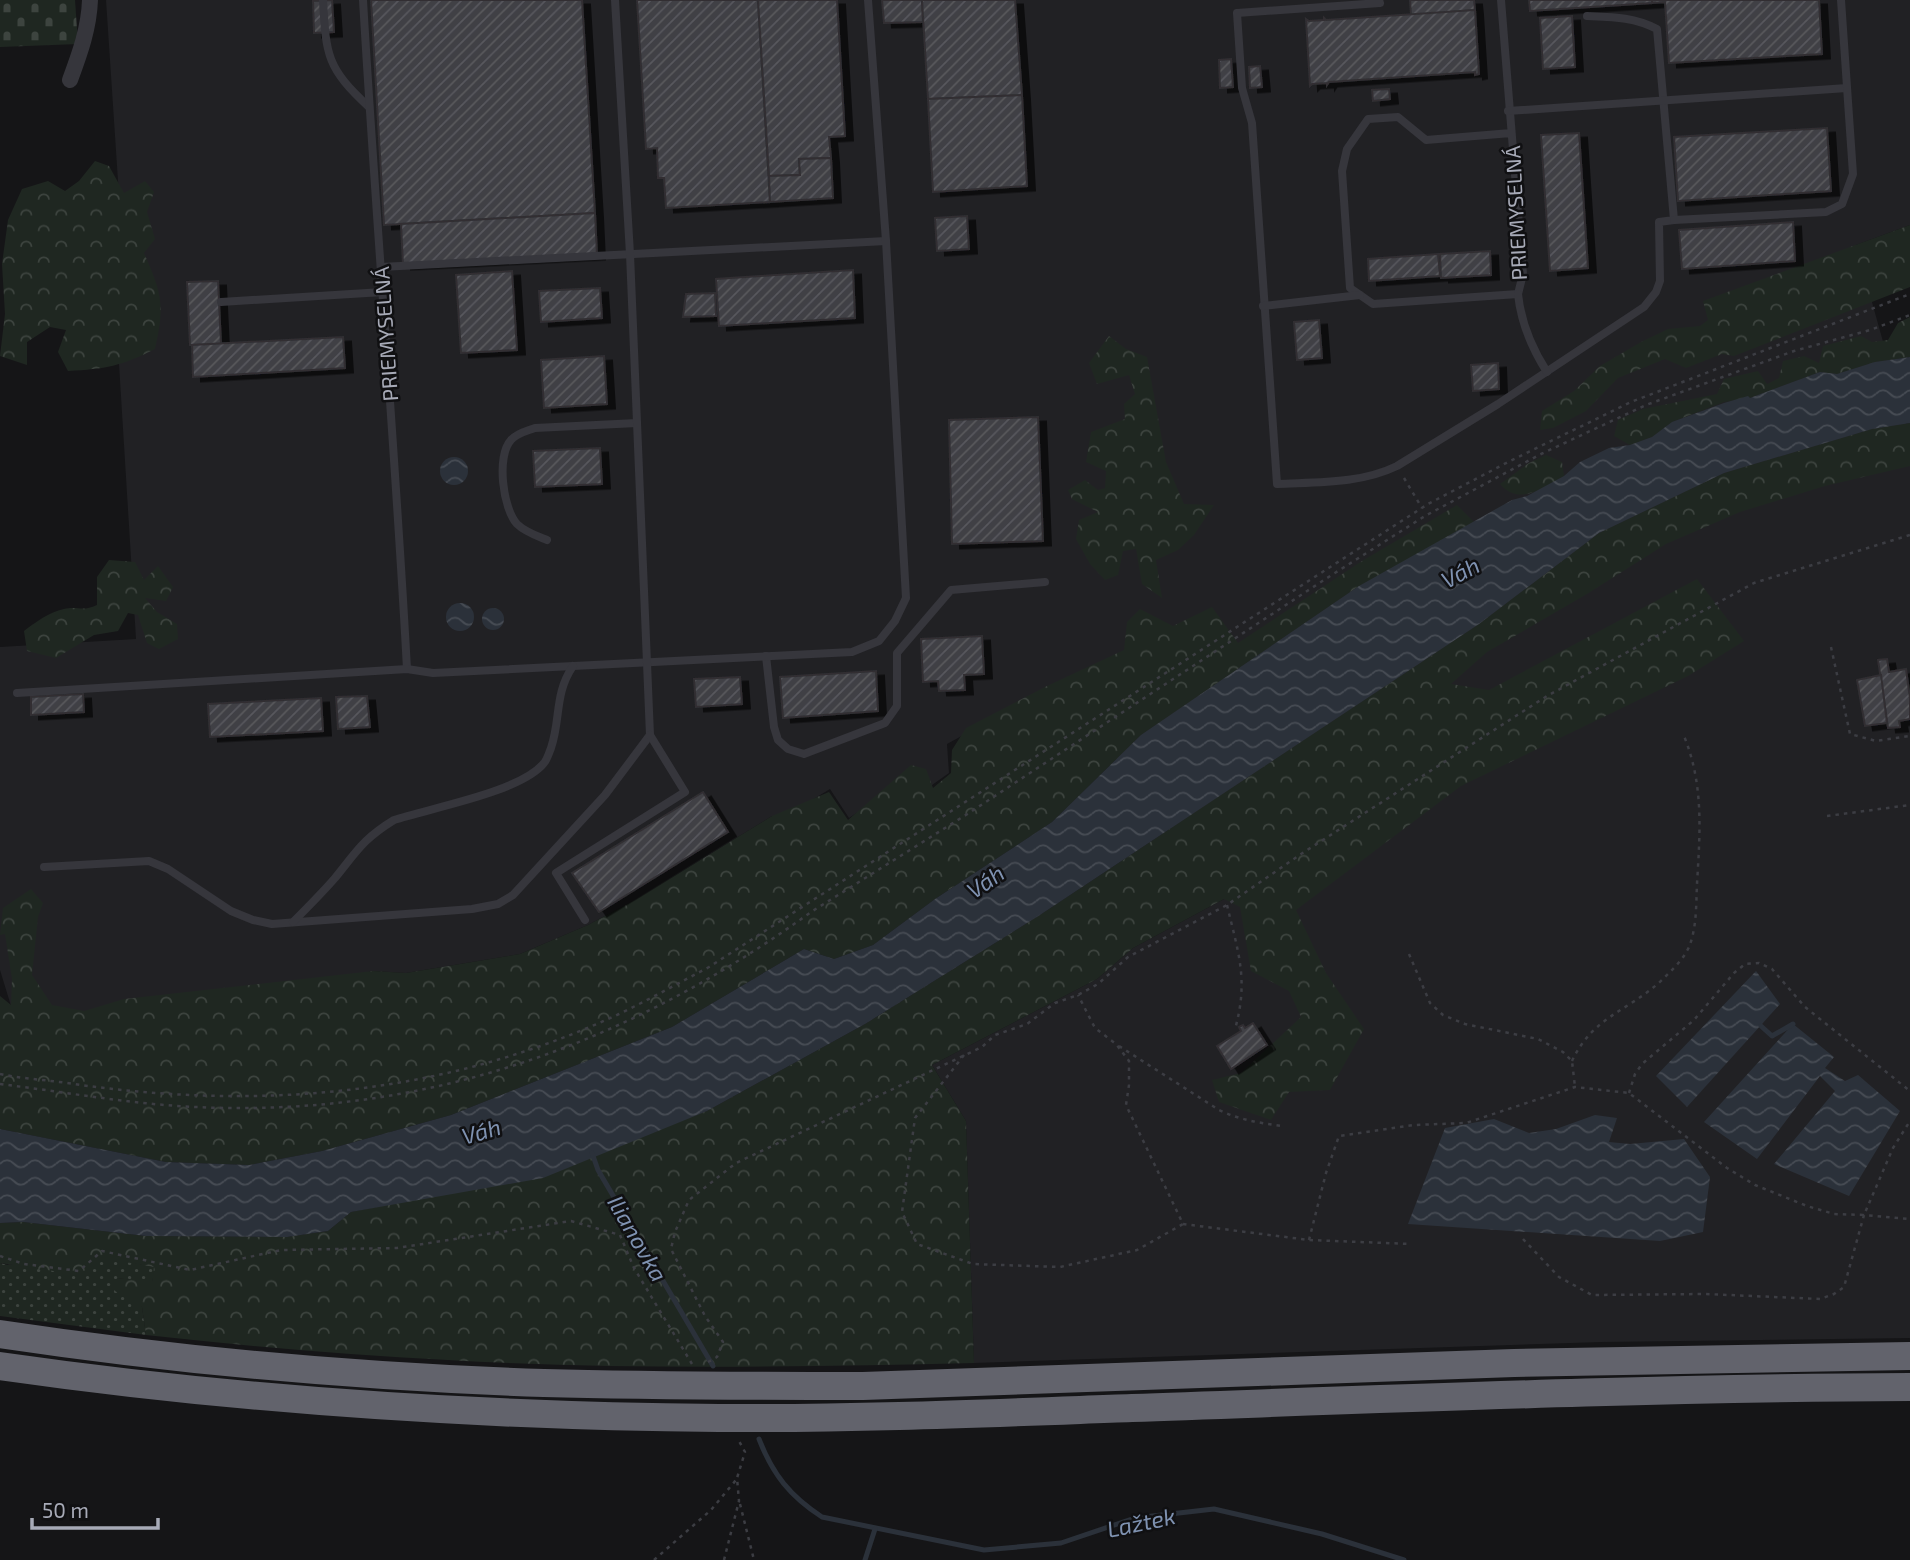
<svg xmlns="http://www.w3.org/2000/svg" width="1910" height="1560" font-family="'Exo 2',sans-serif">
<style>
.built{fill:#212124}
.grass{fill:url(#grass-dots)}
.forest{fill:url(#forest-crowns)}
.cemetery{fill:url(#cemetery-stones)}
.water{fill:url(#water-waves)}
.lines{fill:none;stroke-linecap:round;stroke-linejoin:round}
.stream{stroke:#2b313a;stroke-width:5}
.building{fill:url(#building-hatch);stroke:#302f33;stroke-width:2;filter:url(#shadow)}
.path{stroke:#3c3d43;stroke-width:2.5;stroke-dasharray:3.5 5;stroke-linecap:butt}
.lane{stroke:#36363c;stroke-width:8}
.street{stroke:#36363c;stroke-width:16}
.highway{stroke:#62636c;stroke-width:28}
.labels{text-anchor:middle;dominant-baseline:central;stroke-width:5;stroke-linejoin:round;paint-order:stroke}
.street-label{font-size:21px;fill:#a7aab7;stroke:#101012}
.water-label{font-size:23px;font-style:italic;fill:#7f92b1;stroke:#101012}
</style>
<defs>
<pattern id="grass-dots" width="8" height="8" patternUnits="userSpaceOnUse" patternTransform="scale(1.75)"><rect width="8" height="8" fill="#1f2721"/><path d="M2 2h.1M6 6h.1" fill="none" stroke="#3d443f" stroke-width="1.8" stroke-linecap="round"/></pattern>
<pattern id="forest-crowns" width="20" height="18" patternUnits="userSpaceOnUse" patternTransform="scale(1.75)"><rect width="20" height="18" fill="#1f2721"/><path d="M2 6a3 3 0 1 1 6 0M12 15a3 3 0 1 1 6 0" fill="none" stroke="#3d443f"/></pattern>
<pattern id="cemetery-stones" width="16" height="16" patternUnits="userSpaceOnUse" patternTransform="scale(1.75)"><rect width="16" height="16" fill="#1f2721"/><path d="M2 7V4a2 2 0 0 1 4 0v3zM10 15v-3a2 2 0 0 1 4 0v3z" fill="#3d443f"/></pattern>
<pattern id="water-waves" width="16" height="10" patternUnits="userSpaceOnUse" patternTransform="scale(1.75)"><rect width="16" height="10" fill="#2b313a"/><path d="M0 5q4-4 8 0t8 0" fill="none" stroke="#474c54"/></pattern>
<pattern id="building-hatch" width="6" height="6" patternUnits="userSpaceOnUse" patternTransform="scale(1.75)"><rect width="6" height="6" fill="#3f3f44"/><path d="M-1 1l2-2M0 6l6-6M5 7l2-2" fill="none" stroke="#58585d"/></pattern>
<filter id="shadow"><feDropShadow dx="8" dy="4.5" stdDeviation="0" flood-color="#0009"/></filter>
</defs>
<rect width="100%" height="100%" fill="#151517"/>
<path class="built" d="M 106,0 L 1910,0 L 1910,225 L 1856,245 L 1910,438 L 1910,1338 L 1602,1342 L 974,1363 L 966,1121 L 932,1065 L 1097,979 L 1133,948 L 1224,899 L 1059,683 L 947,744 L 949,773 L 925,790 L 914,775 L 849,818 L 830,789 L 776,822 L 772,816 L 635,900 L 588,925 L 520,954 L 406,973 L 373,971 L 101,1028 L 11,1006 L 0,970 L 0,647 L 136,639 L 119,364 L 119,196 Z"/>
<path class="grass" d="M 103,1257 L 155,1267 L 152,1283 L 117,1278 L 142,1307 L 146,1335 L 0,1316 L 0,1263 L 8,1265 Z"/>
<g class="forest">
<path d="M 95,161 L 109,166 L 124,193 L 145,181 L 154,192 L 147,212 L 155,239 L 144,253 C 162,293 165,306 155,349 C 122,366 105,369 68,371 L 58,352 L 66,330 L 50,327 L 27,342 L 27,365 L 0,356 L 5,314 L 2,264 L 8,220 L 22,189 L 48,181 L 65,191 L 79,181 Z"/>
<path d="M 1910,225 L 1910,287 L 1734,356 L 1722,354 L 1686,368 L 1665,359 L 1618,378 L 1586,411 L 1553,428 L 1540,430 L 1542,411 L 1574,391 L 1600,366 L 1641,342 L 1668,329 L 1700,326 L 1708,320 L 1703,301 Z"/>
<path d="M 1910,317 L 1910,357 L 1875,362 L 1837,374 L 1820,372 L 1750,398 L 1724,402 L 1672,422 L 1652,437 L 1630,445 L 1614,436 L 1618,420 L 1643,409 L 1717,394 L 1724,379 L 1758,371 L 1767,384 L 1779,378 L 1783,361 L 1804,356 L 1819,363 L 1823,346 L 1861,336 L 1872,342 L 1888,340 L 1898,323 Z"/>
<path d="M 1109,336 L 1126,349 L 1147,357 L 1166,462 L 1184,504 L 1214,505 L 1194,535 L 1178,550 L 1156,560 L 1162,598 L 1142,584 L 1136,549 L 1123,551 L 1118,575 L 1105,580 L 1090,564 L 1076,539 L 1079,520 L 1098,512 L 1072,499 L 1068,490 L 1085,480 L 1098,490 L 1105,488 L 1106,471 L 1086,462 L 1091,432 L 1125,419 L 1124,404 L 1135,394 L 1129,375 L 1097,384 L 1089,363 Z"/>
<path d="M 1910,423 L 1910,466 L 1825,486 L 1740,512 L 1666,544 L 1587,594 L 1487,652 L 1451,684 L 1489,690 L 1697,579 L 1744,641 L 1688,676 L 1461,786 L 1296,910 L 1326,973 L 1364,1029 L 1330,1090 L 1289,1092 L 1271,1120 L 1219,1102 L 1212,1080 L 1241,1073 L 1301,1017 L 1289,991 L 1251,971 L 1240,907 L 1224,899 L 1133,948 L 1097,979 L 932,1065 L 966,1121 L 974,1363 C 799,1367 623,1370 448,1360 C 347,1355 246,1346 146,1335 L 142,1307 L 115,1291 L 117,1278 L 152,1282 L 154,1267 L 103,1258 L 80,1275 L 0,1263 L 0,1223 L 23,1222 L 146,1236 L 287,1237 L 328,1231 L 351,1212 L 432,1196 L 707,1111 L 865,1024 L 1040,915 L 1479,624 L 1599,533 L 1724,473 L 1872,429 Z"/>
<path d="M 1546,455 L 1562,462 L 1564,476 C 1543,487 1520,507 1500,484 L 1529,463 Z"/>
<path d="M 1457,505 L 1475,523 L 1359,586 L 1141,735 L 1052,822 L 935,899 L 873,945 L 834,959 L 804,949 L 672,1027 L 451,1115 L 322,1151 L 249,1165 L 166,1162 L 0,1129 L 0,996 L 11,1005 L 12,979 L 5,934 L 0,935 L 3,908 L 31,889 L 43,903 L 38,917 L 32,975 L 52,1005 L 84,1011 L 124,999 L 373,971 L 406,973 L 520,954 L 588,925 L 635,900 L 772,816 L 829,792 L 848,820 L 911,765 L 926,769 L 933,788 L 951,773 L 952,750 L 966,728 L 1047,686 L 1124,650 L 1127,622 L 1140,609 L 1173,626 L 1212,607 L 1238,643 L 1362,561 Z"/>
<path d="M 109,560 L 135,562 L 144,580 L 158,566 L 173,587 L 166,601 L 145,598 L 157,612 L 177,624 L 178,639 L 159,649 L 147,643 L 138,615 L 128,613 L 118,631 L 94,635 L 56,658 L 27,651 L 24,631 C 36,622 49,612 64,609 C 78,606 83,612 97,605 L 97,577 Z"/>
</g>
<path class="cemetery" d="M 0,0 L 75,0 L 78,44 L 0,47 Z"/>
<g class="water">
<path d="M 1910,357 L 1910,423 L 1872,429 L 1724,473 L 1599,533 L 1479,624 L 1040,915 L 865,1024 L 707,1111 L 543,1178 L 351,1212 L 328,1231 L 287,1237 L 146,1236 L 23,1222 L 0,1223 L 0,1129 L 166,1162 L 249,1165 L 322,1151 L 451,1115 L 672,1027 L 804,949 L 834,959 L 873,945 L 935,899 L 1052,822 L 1141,735 L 1359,586 L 1512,500 L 1527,496 L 1564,476 L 1580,462 L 1609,448 L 1630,445 L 1652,437 L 1672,422 L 1724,403 L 1748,396 L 1750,398 L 1820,372 L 1837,374 L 1875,362 Z"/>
<circle cx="454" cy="471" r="14"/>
<circle cx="460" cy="617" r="14"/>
<circle cx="493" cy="619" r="11"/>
<path d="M 1756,971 L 1780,1004 L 1687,1107 L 1656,1076 Z"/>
<path d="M 1793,1024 L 1834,1057 L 1825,1068 L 1845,1081 L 1858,1075 L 1900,1111 L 1849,1196 L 1774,1164 L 1835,1091 L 1820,1076 L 1757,1159 L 1704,1122 Z"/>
<path d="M 1595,1115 L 1617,1118 L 1609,1142 L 1630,1144 L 1684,1139 L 1710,1177 L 1703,1232 L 1660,1241 L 1408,1224 L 1445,1128 L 1494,1119 L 1529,1133 L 1556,1129 Z"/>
</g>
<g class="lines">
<g class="stream">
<path d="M 1761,1026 L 1772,1036 L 1793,1024"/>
<path d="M 592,1153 L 598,1170 L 713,1366"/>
<path d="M 759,1439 C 773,1475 790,1496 822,1517 L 984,1550 L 1061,1543 L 1135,1518 L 1214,1509 L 1322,1534 L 1404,1560"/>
<path d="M 865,1560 L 875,1529"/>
</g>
</g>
<g class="building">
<path d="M 332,0 L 334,32 L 314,33 L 313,1 Z"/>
<path d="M 371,0 L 582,0 L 595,213 L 384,225 Z"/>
<path d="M 637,0 L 758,0 L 770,202 L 666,208 L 664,178 L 658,178 L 657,148 L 646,149 Z"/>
<path d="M 758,0 L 837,0 L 845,136 L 829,137 L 831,158 L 799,159 L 800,175 L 769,176 Z"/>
<path d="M 882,0 L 922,0 L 923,22 L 884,23 Z"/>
<path d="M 922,0 L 1015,0 L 1022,95 L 928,99 Z"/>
<path d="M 1410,0 L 1474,0 L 1475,10 L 1411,15 Z"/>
<path d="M 1529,0 L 1652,0 L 1652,3 L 1530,11 Z"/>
<path d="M 1652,0 L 1819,0 L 1822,54 L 1669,63 L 1665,2 L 1652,3 Z"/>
<path d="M 1475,10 L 1479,74 L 1475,75 L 1475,72 L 1329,82 L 1327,85 L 1327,83 L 1312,84 L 1310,86 L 1306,19 L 1309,21 L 1324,20 L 1324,18 L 1326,20 Z"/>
<path d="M 1572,16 L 1575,67 L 1543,69 L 1540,18 Z"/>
<path d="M 1231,59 L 1233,87 L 1220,88 L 1219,60 Z"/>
<path d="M 1260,66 L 1262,87 L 1250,88 L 1249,67 Z"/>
<path d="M 1389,89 L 1390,99 L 1373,101 L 1372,90 Z"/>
<path d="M 1022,95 L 1027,186 L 933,192 L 928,99 Z"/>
<path d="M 1827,128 L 1831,191 L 1678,201 L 1674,137 Z"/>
<path d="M 1579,133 L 1588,268 L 1550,271 L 1541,135 Z"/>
<path d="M 831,158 L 833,198 L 770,202 L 769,176 L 800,175 L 799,159 Z"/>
<path d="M 595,213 L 597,255 L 403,265 L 401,224 Z"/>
<path d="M 967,216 L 969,249 L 937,251 L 935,218 Z"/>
<path d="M 1793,222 L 1795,261 L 1682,269 L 1679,230 Z"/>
<path d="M 1490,251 L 1491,275 L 1441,278 L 1440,254 Z"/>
<path d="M 1438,254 L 1440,276 L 1369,281 L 1368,259 Z"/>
<path d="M 853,270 L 855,318 L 719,326 L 716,279 Z"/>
<path d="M 512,271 L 517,350 L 461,353 L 456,275 Z"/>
<path d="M 218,281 L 221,344 L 190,345 L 187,282 Z"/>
<path d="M 600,288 L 602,318 L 541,322 L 539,291 Z"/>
<path d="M 715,293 L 716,316 L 683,317 L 686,294 Z"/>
<path d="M 1319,320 L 1322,358 L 1297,360 L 1294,322 Z"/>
<path d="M 343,337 L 345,368 L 193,377 L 192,345 Z"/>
<path d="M 604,356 L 607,404 L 544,408 L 541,360 Z"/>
<path d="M 1498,363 L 1499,389 L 1473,391 L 1471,365 Z"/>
<path d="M 1038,417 L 1043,541 L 952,544 L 949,420 Z"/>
<path d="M 600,448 L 602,484 L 535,487 L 533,451 Z"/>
<path d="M 982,636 L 984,674 L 964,675 L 965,690 L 939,691 L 938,681 L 923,682 L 921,639 Z"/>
<path d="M 1887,659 L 1889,672 L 1906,669 L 1910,698 L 1910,719 L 1899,721 L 1900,727 L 1888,728 L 1878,660 Z"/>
<path d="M 876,671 L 878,711 L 783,718 L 780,677 Z"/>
<path d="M 1881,675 L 1887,723 L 1865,726 L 1857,680 Z"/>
<path d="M 740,677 L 742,704 L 696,707 L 694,679 Z"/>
<path d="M 83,694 L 84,712 L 31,715 L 31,697 Z"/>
<path d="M 367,696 L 370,727 L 338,729 L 336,697 Z"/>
<path d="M 321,698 L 323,731 L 210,737 L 208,704 Z"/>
<path d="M 703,792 L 728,832 L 599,912 L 572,873 Z"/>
<path d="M 1253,1023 L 1267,1045 L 1231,1069 L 1217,1046 L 1241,1031 L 1239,1027 L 1243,1025 L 1245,1028 Z"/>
</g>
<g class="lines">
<g class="path">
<path d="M 1404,478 L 1422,508"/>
<path d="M 1831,647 L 1850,734 L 1876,741 L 1910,736"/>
<path d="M 1827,816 L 1910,805"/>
<path d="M 1227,905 C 1238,952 1249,980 1235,1029"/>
<path d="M 1409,954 L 1430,1003 L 1443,1015 L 1465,1024 L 1538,1039 L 1563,1052 L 1572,1061 L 1575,1087"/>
<path d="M 1119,1046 L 1219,1110 C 1240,1120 1260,1123 1282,1126"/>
<path d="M 964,1055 L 915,1118 L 902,1212 L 917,1244 L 973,1264 L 1060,1267 L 1137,1250 L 1183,1224 L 1126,1105 L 1129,1085 L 1129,1061 L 1116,1044 L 1095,1028 L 1078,995"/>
<path d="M 1572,1061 C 1593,1016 1629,1011 1662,980 C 1672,970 1683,960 1689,947 C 1697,927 1696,904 1697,884 C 1700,832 1704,785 1684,736"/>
<path d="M 0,1074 C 24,1079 49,1080 74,1084 C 262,1111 445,1095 619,1014 C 650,999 679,983 709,967 L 1428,504 L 1510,461 L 1631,402 L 1910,294"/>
<path d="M 0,1084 C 65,1092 130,1104 195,1107 C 424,1118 627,1045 811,912 L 969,813 L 1327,578 L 1425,516 L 1541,454 L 1646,405 L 1794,351 L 1870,330 L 1910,315"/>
<path d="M 1629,1093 L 1635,1074 L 1642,1064 L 1694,1020 L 1734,973 L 1745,964 L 1759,963 L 1772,969 L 1805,1007 L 1910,1091"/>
<path d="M 1183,1224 L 1309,1240 L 1411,1244"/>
<path d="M 1523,1239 L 1559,1277 L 1592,1295 L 1706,1294 L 1820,1299 L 1834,1294 L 1844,1287 L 1864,1215 L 1910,1219"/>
<path d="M 1309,1240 L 1326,1173 L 1339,1136 L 1414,1125 L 1466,1123 L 1575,1087 L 1629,1093 L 1727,1168 L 1755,1185 L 1807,1206 L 1834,1214 L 1864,1215 L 1893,1148 L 1910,1121"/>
<path d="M 0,1256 L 24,1264 L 79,1271 L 102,1251 L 190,1270 L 281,1250 L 397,1248 L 571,1221 L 620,1235 L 634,1268 L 692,1364"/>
<path d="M 708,1362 L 717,1357 L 723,1342 L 705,1316 L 671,1249 L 675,1232 L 689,1200 L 736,1163 L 982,1047 L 995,1035 L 1027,1024 L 1055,1003 L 1078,995 L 1098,984 L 1128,957 L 1227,905 L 1301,854 L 1547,696 L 1754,583 L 1910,535"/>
<path d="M 740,1504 L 754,1560"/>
<path d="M 654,1560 L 711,1510 L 736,1480"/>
<path d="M 724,1560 L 739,1501 L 737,1478 L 745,1452 L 739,1441"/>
</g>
<g class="lane">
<path d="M 323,0 C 326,56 327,68 369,107"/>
<path d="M 363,0 C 376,223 395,446 407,669"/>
<path d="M 1379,0 L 1380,3 L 1237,13 L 1242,88 L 1252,123 L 1277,484 C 1317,482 1360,484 1397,466 L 1498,404 L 1644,307 L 1656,292 L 1660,281 L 1659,222 L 1674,220 L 1657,29 C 1634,17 1613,17 1587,16"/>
<path d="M 1501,0 L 1523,274 L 1518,294 L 1373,304 L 1350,288 L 1342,171 L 1347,149 L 1368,119 L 1398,117 L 1426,140 L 1511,133"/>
<path d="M 1508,111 L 1847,88"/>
<path d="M 1674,220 L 1826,212 L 1842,204 L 1853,174 L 1841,0"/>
<path d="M 381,267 L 886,241"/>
<path d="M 1518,294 C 1521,323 1531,347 1547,372"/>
<path d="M 221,302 L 383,292"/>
<path d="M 1263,306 L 1360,295"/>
<path d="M 547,540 C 537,536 525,532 517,524 C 503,509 496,456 511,440 C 517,433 527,431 535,428 L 637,423"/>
<path d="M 766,656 L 774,727 L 778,740 L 788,749 L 804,754 L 885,723 L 897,706 L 897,653 L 951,590 L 1045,582"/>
<path d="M 17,693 L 407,669 L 433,673 L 852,652 L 879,641 L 895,621 L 906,598 L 886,241 L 868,0"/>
<path d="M 44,867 L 149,861 L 168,869 L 231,911 L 253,920 L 272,924 L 472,909 L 498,904 L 513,895 L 605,795 L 650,735 L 630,254 L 615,0"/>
<path d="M 585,920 L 556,873 L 685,792 L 650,735"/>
<path d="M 293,922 C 307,908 322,893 335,878 C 357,851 363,839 394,820 C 430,808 521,792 544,763 C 547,760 549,753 551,748 C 561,719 554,694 573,666"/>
</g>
<path class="street" d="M 70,80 C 80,53 89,28 90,0"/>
<g class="highway">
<path d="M 0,1334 C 180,1361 362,1377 544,1383 C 650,1386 757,1386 863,1386 L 1514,1363 L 1910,1356"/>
<path d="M 0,1366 C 238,1400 478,1416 719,1418 C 856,1419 994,1413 1132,1408 C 1391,1399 1650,1388 1910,1387"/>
</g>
</g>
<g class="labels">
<g class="street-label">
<text transform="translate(1515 213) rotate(-93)">PRIEMYSELNÁ</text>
<text transform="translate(385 334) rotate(-94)">PRIEMYSELNÁ</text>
</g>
<g class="water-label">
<text transform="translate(1460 572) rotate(-28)">Váh</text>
<text transform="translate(985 881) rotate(-35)">Váh</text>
<text transform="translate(481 1131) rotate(-16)">Váh</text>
<text transform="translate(638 1238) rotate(60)">Ilianovka</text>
<text transform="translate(1141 1522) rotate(-12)">Lažtek</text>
</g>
</g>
<path d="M32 1518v10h126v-10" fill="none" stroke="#a7aab7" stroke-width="3.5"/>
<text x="42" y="1518" font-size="21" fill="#a7aab7" stroke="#101012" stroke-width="5" paint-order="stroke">50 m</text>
</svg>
